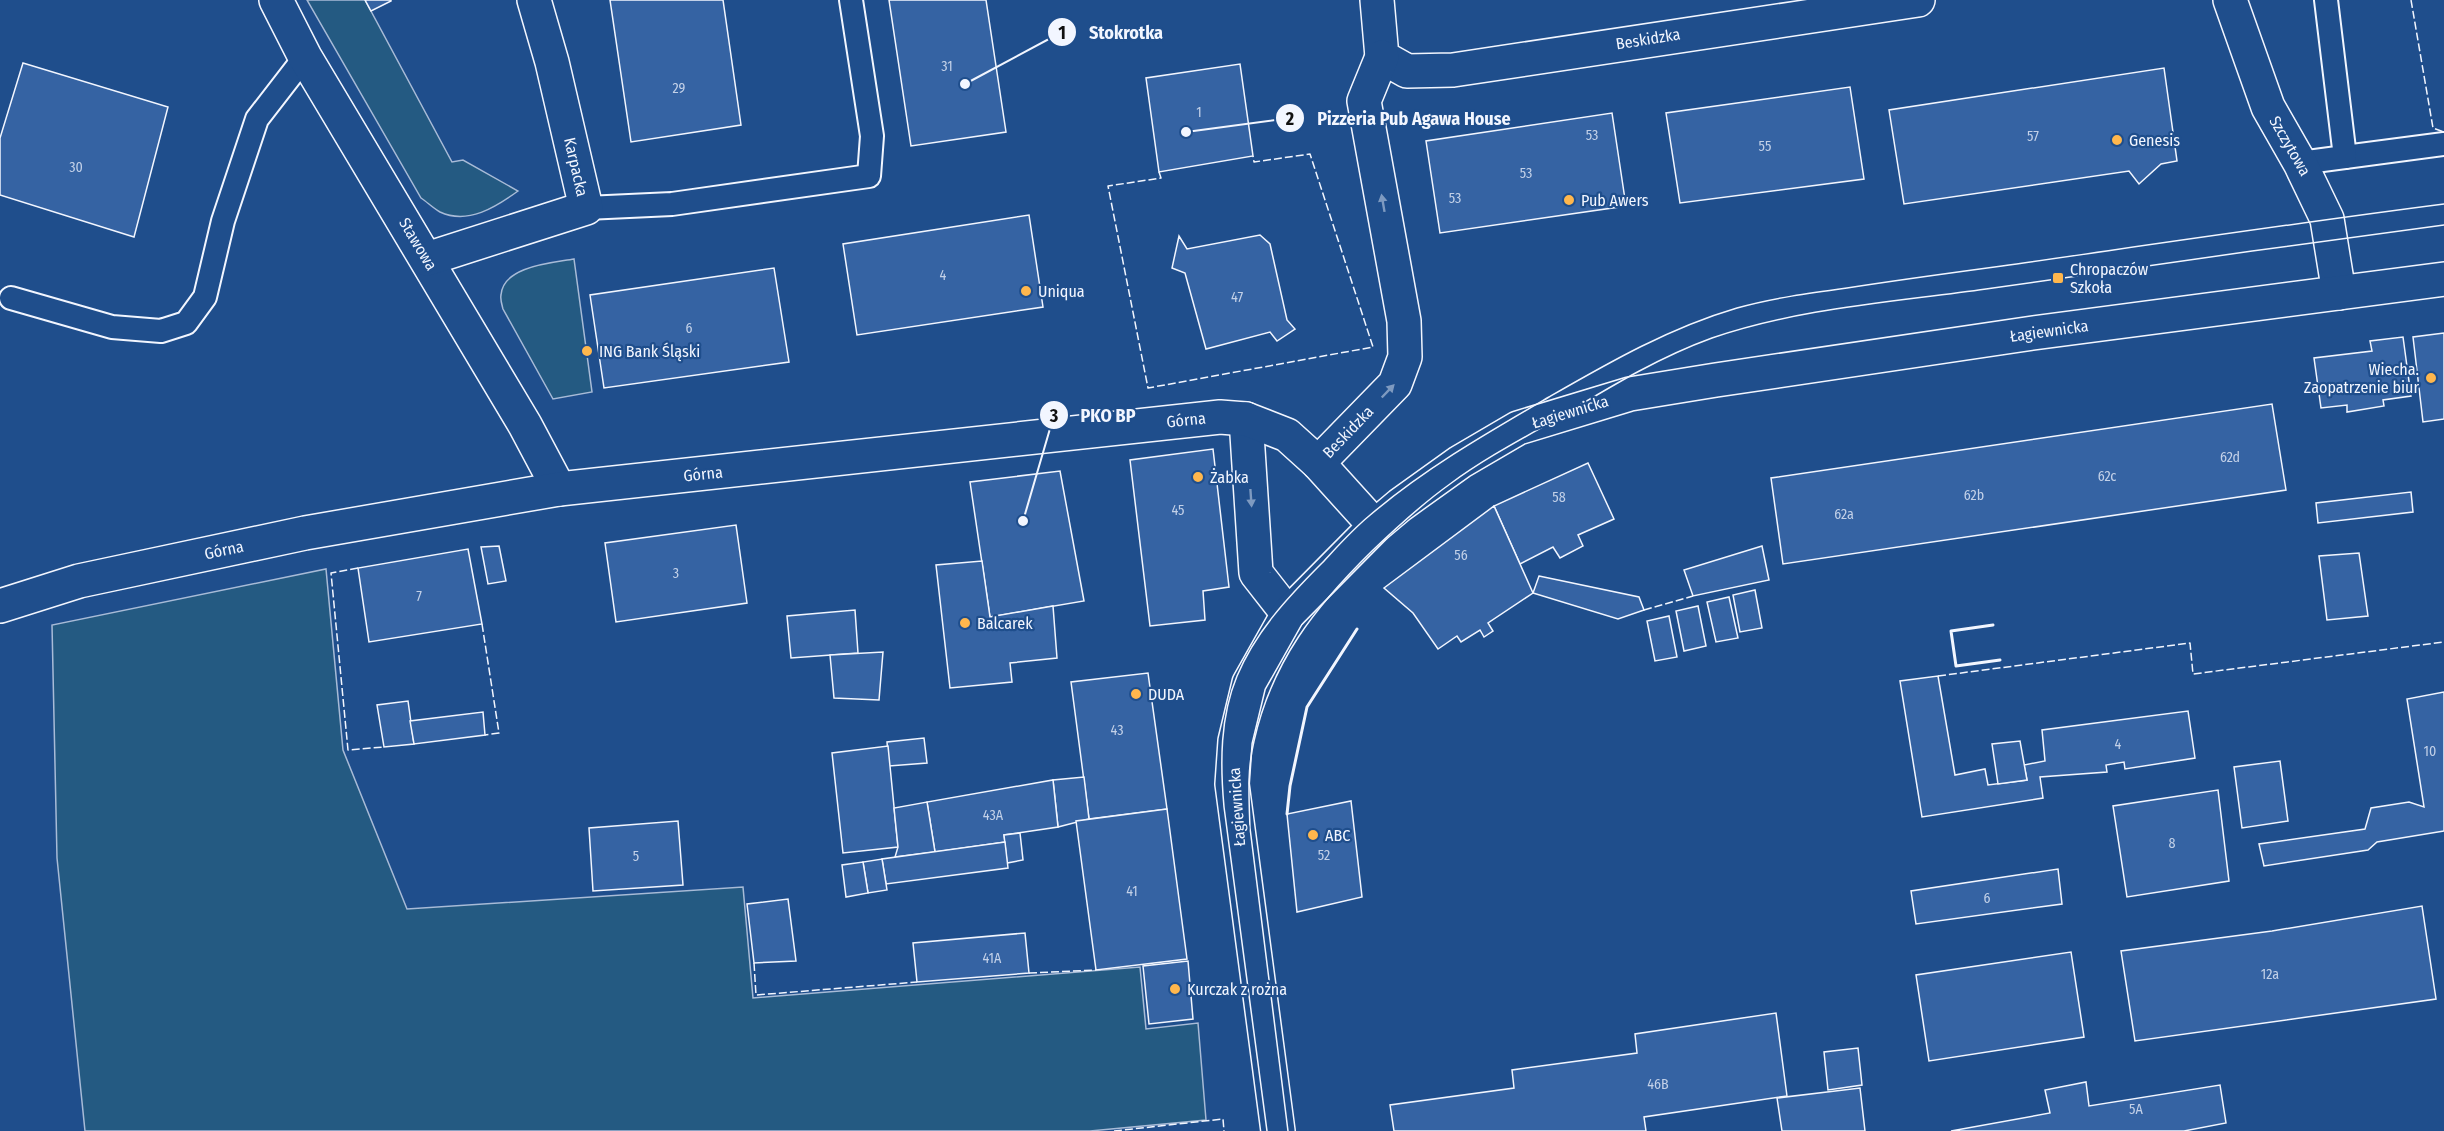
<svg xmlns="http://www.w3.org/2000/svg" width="2444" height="1131" font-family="'Fira Sans Condensed',sans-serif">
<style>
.green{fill:#245a82;stroke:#a8bbd7;stroke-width:1.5}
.building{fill:#3563a3;stroke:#f2f6ff;stroke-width:1.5}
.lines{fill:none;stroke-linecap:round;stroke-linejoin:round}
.lane-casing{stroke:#f2f6ff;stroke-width:26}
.street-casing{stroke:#f2f6ff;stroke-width:36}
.secondary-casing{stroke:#f2f6ff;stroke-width:36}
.lane{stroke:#1f4e8c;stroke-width:22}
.street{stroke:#1f4e8c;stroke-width:33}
.secondary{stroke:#1f4e8c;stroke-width:33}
.tram{stroke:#f2f6ff;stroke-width:1.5}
.fence{stroke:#f2f6ff;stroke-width:1.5;stroke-dasharray:8 3;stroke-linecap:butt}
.wall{stroke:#f2f6ff;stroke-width:3}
.oneway{fill:#7e9ac0}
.poi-dot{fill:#ffb74d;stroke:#1f4e8c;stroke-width:2}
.labels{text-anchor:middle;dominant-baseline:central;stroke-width:4.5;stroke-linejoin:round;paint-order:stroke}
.number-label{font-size:14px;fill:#c3d1e8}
.street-label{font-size:16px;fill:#f2f6ff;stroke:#1f4e8c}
.poi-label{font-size:16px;fill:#f2f6ff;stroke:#1f4e8c;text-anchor:start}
.leader{fill:none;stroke:#f2f6ff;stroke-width:2}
.callout-dot{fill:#f2f6ff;stroke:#1f4e8c;stroke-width:2}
.mark-label{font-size:18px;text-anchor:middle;font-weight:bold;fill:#111}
.callout-label{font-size:18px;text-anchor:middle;font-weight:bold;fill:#f2f6ff;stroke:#1f4e8c;stroke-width:4.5;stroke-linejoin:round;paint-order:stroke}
</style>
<rect width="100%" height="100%" fill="#1f4e8c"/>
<g class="green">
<path d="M 307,0 L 365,0 L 452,162 L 463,160 L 518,191 C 496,207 468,225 440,212 C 433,208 427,202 421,198 Z"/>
<path d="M 574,259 L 592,392 L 553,399 L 503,309 C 502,305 500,299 501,295 C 503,266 552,263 574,259 Z"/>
<path d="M 326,569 L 343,750 L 407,909 L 743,887 L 753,998 L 1140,967 L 1146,1029 L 1198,1023 L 1206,1120 L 1090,1131 L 85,1131 L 57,858 L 52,625 Z"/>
</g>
<g class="building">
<path d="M 365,0 L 391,0 L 391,1 L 371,11 Z"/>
<path d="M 610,0 L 723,0 L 741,125 L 631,142 Z"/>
<path d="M 889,0 L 986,0 L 1006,132 L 911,146 Z"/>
<path d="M 23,63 L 168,107 L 134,237 L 0,195 L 0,138 Z"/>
<path d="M 1240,64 L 1253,156 L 1159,172 L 1146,78 Z"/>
<path d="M 2164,68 L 2177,161 L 2161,164 L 2139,184 L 2129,171 L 1904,204 L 1889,110 Z"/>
<path d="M 1850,87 L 1864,179 L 1680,203 L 1666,113 Z"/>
<path d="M 1612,113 L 1626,206 L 1440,233 L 1426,141 Z"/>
<path d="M 1029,215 L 1043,307 L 857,335 L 843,244 Z"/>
<path d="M 1260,235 L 1270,244 L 1287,320 L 1295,329 L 1277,341 L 1270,332 L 1206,349 L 1185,273 L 1172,268 L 1179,236 L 1187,249 Z"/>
<path d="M 774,268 L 789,362 L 604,388 L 590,295 Z"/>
<path d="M 2444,333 L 2444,419 L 2423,422 L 2413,337 Z"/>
<path d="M 2403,337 L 2411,396 L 2383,400 L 2384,406 L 2347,412 L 2347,405 L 2321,408 L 2314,358 L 2372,351 L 2370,341 Z"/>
<path d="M 2272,404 L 2286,490 L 1783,564 L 1771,478 Z"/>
<path d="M 1213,449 L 1229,587 L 1203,591 L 1205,620 L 1150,626 L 1130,460 Z"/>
<path d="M 1588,463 L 1614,519 L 1578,535 L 1583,546 L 1560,558 L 1553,547 L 1520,564 L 1494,506 Z"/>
<path d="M 1060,471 L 1084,601 L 990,617 L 970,482 Z"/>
<path d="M 2411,492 L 2413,512 L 2318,523 L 2316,503 Z"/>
<path d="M 1494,506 L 1533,593 L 1488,623 L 1493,631 L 1484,637 L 1480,630 L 1461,642 L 1457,636 L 1438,649 L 1413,613 L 1384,588 Z"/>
<path d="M 736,525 L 747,603 L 616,622 L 605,543 Z"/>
<path d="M 499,546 L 506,581 L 488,584 L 481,547 Z"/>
<path d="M 1762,546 L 1769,580 L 1693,596 L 1684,570 Z"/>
<path d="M 468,549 L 482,624 L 369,642 L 358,568 Z"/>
<path d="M 2359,553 L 2368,616 L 2327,620 L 2319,556 Z"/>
<path d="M 982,561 L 990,617 L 1053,606 L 1057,658 L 1010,663 L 1012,682 L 950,688 L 936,565 Z"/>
<path d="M 1539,576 L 1639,597 L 1644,610 L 1618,619 L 1533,593 Z"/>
<path d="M 1755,590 L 1762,628 L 1740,632 L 1733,595 Z"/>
<path d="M 1729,597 L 1738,638 L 1716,642 L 1707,602 Z"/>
<path d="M 1698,606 L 1706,646 L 1684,651 L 1676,611 Z"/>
<path d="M 855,610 L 858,653 L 791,658 L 787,616 Z"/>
<path d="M 1669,616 L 1677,657 L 1655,661 L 1647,621 Z"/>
<path d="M 883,652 L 879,700 L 834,698 L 830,655 Z"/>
<path d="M 1148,673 L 1167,809 L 1089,819 L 1071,682 Z"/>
<path d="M 1938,676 L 1955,775 L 1985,769 L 1988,785 L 2027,780 L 2024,765 L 2045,761 L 2042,730 L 2188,711 L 2195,758 L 2125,769 L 2124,762 L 2106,765 L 2107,772 L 2040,777 L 2043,798 L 1922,817 L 1900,681 Z"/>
<path d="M 2444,692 L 2444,831 L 2377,842 L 2368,850 L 2264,866 L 2259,844 L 2365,829 L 2371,808 L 2409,802 L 2424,807 L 2407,699 Z"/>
<path d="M 408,701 L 414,744 L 384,747 L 377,705 Z"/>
<path d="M 483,712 L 485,735 L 414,744 L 410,721 Z"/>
<path d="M 924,738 L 927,763 L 889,766 L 887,742 Z"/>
<path d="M 2020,741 L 2027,780 L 1998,784 L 1992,744 Z"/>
<path d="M 888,746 L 898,847 L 843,853 L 832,753 Z"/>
<path d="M 2280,761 L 2288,821 L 2242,828 L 2234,767 Z"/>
<path d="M 1084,777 L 1089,819 L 1058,827 L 1053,780 Z"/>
<path d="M 1053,780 L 1058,827 L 1004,835 L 1005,842 L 935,852 L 927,802 Z"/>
<path d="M 2218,790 L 2229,881 L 2127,897 L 2113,806 Z"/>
<path d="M 1351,801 L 1362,897 L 1297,912 L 1287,814 Z"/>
<path d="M 927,802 L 935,852 L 895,857 L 898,847 L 894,808 Z"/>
<path d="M 1167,809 L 1187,959 L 1096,970 L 1076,821 Z"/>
<path d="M 678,821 L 683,885 L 593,891 L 589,828 Z"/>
<path d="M 1020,833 L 1023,860 L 1007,863 L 1004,835 Z"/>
<path d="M 1005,842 L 1008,868 L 886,884 L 882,859 Z"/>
<path d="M 882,859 L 887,890 L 868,893 L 863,862 Z"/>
<path d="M 863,862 L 868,893 L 846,897 L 842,865 Z"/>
<path d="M 2058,869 L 2062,904 L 1916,924 L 1911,891 Z"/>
<path d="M 788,899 L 796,961 L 754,963 L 747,904 Z"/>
<path d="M 2422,906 L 2436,999 L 2135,1041 L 2121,951 L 2272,931 Z"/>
<path d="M 1025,933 L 1029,973 L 917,982 L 913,943 Z"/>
<path d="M 2071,952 L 2084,1037 L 1929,1061 L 1916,975 Z"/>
<path d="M 1188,961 L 1193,1019 L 1149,1024 L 1143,966 Z"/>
<path d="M 1776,1013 L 1787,1096 L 1644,1117 L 1646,1131 L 1394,1131 L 1390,1105 L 1514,1088 L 1512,1070 L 1637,1053 L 1635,1034 Z"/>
<path d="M 1858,1048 L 1862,1085 L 1828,1090 L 1824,1052 Z"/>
<path d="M 2086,1082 L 2089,1106 L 2220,1085 L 2226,1123 L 2184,1131 L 1951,1131 L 2050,1113 L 2045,1090 Z"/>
<path d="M 1860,1088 L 1865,1131 L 1782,1131 L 1777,1098 Z"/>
</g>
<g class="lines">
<g class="lane-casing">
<g id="lane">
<path d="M 2345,157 L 2444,144"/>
<path d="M 2300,163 L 2345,157 L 2326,0"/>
<path d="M 586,208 L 672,204 L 869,176 L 872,136 L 851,0"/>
<path d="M 11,298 L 112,327 L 161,331 L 186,323 L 205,297 L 223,221 L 257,119 L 305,57"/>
</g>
</g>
<g class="street-casing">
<g id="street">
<path d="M 276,0 L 305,57 L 525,425 L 559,489"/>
<path d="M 1377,0 L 1382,57 L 1407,71 L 1453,70 L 1918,0"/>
<path d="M 2230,0 L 2268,107 L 2300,163 L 2327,219 L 2339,293"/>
<path d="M 427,259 L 586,208 L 552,62 L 534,0"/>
<path d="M 1246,419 L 1256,573 L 1288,614"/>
<path d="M 1318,463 L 1395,384 L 1405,357 L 1404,321 L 1364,101 L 1382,57"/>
<path d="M 0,606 L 79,581 L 305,533 L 559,489 L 1220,417 L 1246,419 L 1287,435 L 1318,463 L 1375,526"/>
</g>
</g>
<g class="secondary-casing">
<path id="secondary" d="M 1278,1131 L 1232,784 L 1235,741 L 1249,683 L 1288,614 L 1375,526 L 1400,505 L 1460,462 L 1518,428 L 1630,394 L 1716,380 L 2033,333 L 2444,279"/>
</g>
<use href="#lane" class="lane"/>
<use href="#street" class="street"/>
<use href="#secondary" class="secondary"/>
<g class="tram">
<path d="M 1267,1131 L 1224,807 C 1220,763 1220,717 1237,676 C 1256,631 1288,597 1322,563 C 1337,547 1352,530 1369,516 C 1424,469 1487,433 1549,397 C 1610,362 1669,328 1737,308 C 1773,298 1810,293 1847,288 C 1898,280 1950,273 2002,266 C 2149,245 2296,223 2444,204"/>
<path d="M 1288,1131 L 1250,828 C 1249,799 1247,769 1254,741 C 1272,661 1315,607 1372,551 C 1397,527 1422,504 1450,484 C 1481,461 1516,442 1550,423 C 1602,392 1654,359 1712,338 C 1799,308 1895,302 1986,289 C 2139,267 2291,245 2444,225"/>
</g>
<g class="fence">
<path d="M 2411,0 L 2433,128 L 2444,132"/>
<path d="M 1159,172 L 1161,178 L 1108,186 L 1148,388 L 1373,347 L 1310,154 L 1254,162 L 1253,156"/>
<path d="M 358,568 L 331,573 L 348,750 L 384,747"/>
<path d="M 1644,610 L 1693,596"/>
<path d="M 482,624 L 499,733 L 485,735"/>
<path d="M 1938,676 L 2190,643 L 2193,674 L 2444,642"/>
<path d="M 754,963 L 756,995 L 917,982"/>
<path d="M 1029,973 L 1096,970"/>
<path d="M 1114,1131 L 1223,1119 L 1224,1131"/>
</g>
<g class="wall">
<path d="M 1993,625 L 1951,631 L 1956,666 L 2000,660"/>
<path d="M 1287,814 L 1290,786 L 1307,707 L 1357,629"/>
</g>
</g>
<defs><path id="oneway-solid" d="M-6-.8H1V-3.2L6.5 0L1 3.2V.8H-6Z" transform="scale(1.5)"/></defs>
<g class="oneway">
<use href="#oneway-solid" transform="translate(1383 203) rotate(-100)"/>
<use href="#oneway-solid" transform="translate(1388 391) rotate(-46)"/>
<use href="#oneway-solid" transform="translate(1251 498) rotate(86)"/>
</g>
<g class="poi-dot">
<circle cx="2117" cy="140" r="6"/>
<circle cx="1569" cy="200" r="6"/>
<rect x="2052" y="272" width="12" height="12" rx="3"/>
<circle cx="1026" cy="291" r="6"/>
<circle cx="587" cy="351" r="6"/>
<circle cx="2431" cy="378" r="6"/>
<circle cx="1198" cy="477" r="6"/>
<circle cx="965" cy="623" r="6"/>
<circle cx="1136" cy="694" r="6"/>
<circle cx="1313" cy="835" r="6"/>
<circle cx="1175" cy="989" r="6"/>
</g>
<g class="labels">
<g class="number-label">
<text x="947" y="66">31</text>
<text x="679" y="88">29</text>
<text x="1199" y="112">1</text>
<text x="1592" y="135">53</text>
<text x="2033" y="136">57</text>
<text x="1765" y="146">55</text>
<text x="76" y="167">30</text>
<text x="1526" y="173">53</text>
<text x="1455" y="198">53</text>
<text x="943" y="275">4</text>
<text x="1237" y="297">47</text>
<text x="689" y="328">6</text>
<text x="2230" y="457">62d</text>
<text x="2107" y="476">62c</text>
<text x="1974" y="495">62b</text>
<text x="1559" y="497">58</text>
<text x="1178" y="510">45</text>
<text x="1844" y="514">62a</text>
<text x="1461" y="555">56</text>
<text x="676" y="573">3</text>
<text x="419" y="596">7</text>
<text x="1117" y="730">43</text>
<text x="2118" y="744">4</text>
<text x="2430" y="751">10</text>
<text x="993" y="815">43A</text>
<text x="2172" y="843">8</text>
<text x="1324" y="855">52</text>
<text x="636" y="856">5</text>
<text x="1132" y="891">41</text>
<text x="1987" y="898">6</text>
<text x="992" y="958">41A</text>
<text x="2270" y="974">12a</text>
<text x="1658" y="1084">46B</text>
<text x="2136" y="1109">5A</text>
</g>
<g class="street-label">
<text transform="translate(1648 39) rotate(-9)">Beskidzka</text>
<text transform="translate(2290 146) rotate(60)">Szczytowa</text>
<text transform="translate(576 167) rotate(77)">Karpacka</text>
<text transform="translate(418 244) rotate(59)">Stawowa</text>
<text transform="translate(2049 331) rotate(-8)">Łagiewnicka</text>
<text transform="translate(1570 412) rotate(-17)">Łagiewnicka</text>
<text transform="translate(1186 420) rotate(-6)">Górna</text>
<text transform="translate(1348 432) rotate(-46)">Beskidzka</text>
<text transform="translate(703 474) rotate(-6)">Górna</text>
<text transform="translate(224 550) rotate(-12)">Górna</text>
<text transform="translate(1237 807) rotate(-94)">Łagiewnicka</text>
</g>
<g class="poi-label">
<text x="2129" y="140">Genesis</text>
<text x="1581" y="200">Pub Awers</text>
<text x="2070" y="269">Chropaczów<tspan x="2070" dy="18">Szkoła</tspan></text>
<text x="1038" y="291">Uniqua</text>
<text x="599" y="351">ING Bank Śląski</text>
<text x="2419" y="369" text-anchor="end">Wiecha.<tspan x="2419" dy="18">Zaopatrzenie biur</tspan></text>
<text x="1210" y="477">Żabka</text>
<text x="977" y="623">Balcarek</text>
<text x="1148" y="694">DUDA</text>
<text x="1325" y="835">ABC</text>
<text x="1187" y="989">Kurczak z rożna</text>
</g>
</g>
<path class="leader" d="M965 84L1062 32M1186 132L1290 118M1023 521L1054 415"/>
<g class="callout-dot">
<circle cx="965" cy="84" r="6"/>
<circle cx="1186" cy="132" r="6"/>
<circle cx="1023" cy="521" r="6"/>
<circle cx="1062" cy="32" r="15"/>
<circle cx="1290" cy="118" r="15"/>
<circle cx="1054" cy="415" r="15"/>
</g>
<g class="mark-label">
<text x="1062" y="39">1</text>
<text x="1290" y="125">2</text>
<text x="1054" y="422">3</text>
</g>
<g class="callout-label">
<text x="1126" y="39">Stokrotka</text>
<text x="1414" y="125">Pizzeria Pub Agawa House</text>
<text x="1108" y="422">PKO BP</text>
</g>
</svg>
